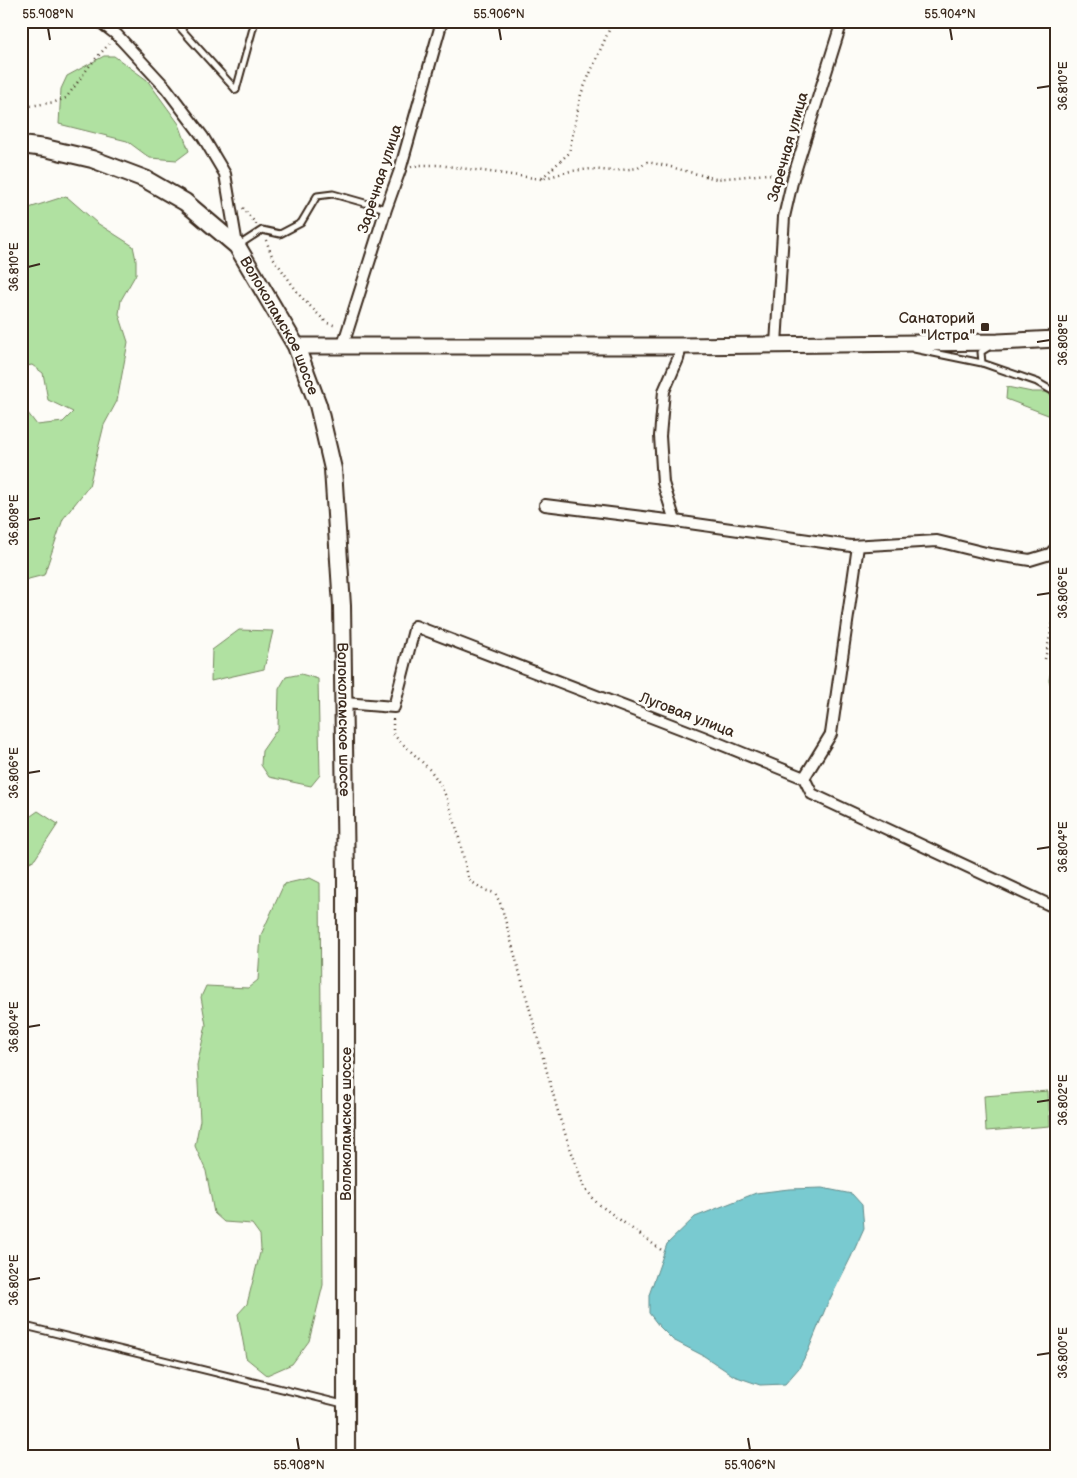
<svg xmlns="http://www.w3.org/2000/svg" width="1077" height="1478" font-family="'Balsamiq Sans',sans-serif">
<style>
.green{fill:#b0e1a1;stroke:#768660}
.water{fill:#79cad0;stroke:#608a89}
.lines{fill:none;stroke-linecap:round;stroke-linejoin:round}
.service-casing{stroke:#3b2a1e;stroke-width:9}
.minor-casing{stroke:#3b2a1e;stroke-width:14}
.secondary-casing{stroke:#3b2a1e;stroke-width:19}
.primary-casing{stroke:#3b2a1e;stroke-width:20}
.path{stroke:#3b2a1e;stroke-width:2.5;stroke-dasharray:1 4;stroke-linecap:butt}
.service{stroke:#fdfcf7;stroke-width:5}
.minor{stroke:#fdfcf7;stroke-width:10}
.secondary{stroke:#fdfcf7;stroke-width:15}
.primary{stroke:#fdfcf7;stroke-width:16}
.ticks{fill:none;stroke:#3b2a1e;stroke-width:2}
.poi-dot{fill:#3b2a1e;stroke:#fdfcf7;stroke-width:2}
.labels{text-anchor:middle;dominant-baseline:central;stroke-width:5;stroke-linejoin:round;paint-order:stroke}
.street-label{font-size:15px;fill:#3b2a1e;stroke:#fdfcf7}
.poi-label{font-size:15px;fill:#3b2a1e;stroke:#fdfcf7;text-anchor:end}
.neatline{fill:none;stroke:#3b2a1e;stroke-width:2}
.ticks-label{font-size:12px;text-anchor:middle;fill:#3b2a1e}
</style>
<rect width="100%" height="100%" fill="#fdfcf7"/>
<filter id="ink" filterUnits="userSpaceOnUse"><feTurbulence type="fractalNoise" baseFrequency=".02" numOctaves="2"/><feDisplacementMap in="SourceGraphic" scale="10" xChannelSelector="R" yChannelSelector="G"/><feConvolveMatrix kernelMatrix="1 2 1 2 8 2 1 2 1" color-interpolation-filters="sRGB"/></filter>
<g filter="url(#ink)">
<g class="green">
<path d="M 104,56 L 114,56 L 147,80 L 179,124 L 189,151 L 177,160 L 150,158 L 127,141 L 59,124 L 61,89 L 67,76 Z"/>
<path d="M 66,196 L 97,223 L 133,246 L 136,260 L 136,274 L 121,300 L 119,314 L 128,342 L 117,401 L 104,425 L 89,486 L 63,519 L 44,575 L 21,581 L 21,404 L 37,425 L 63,422 L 73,412 L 48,400 L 43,373 L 32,365 L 21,367 L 21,261 L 22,260 L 21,215 L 26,209 Z"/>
<path d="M 1007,387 L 1032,392 L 1056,392 L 1056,418 L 1006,399 Z"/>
<path d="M 239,630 L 273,631 L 264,669 L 211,681 L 212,650 Z"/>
<path d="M 1056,649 L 1056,701 L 1049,680 Z"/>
<path d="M 301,674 L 318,679 L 320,775 L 311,786 L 269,777 L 261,765 L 262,751 L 278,728 L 279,689 L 286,677 Z"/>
<path d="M 38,811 L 58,824 L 35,859 L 21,867 L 21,823 Z"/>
<path d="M 310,878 L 320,883 L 323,1285 L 309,1341 L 292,1364 L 267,1375 L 246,1358 L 238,1314 L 247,1304 L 261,1249 L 260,1235 L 252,1224 L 224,1222 L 214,1213 L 206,1171 L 195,1146 L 200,1120 L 197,1065 L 206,1025 L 201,997 L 206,986 L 248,988 L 258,980 L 261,935 L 284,884 Z"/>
<path d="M 1048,1091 L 1050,1126 L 986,1131 L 984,1096 Z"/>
</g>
<path class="water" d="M 822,1188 L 852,1194 L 862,1205 L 864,1228 L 851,1257 L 826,1307 L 808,1351 L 799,1368 L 785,1384 L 760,1385 L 734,1376 L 704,1356 L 673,1340 L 659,1326 L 649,1313 L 649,1295 L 667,1244 L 695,1217 L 756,1193 L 789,1189 Z"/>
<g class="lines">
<g class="service-casing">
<g id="service">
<path d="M 174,21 L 236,90"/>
<path d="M 236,90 L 255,21"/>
<path d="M 239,245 L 262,230 L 280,234 L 301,223 L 317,196 L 333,194 L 386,209"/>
<path d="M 989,347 L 981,352 L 982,363 L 1037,382 L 1056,393"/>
<path d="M 914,349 L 982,363"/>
<path d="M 21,1325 L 343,1404"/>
</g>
</g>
<g class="minor-casing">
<g id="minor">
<path d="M 99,21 L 117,35 L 166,88 L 203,137 L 225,174 L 237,245"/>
<path d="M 776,344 L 784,217 L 793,178 L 842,21"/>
<path d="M 343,345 L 386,209 L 400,170 L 442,21"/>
<path d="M 545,505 L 675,521 L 851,546 L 937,541 L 990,554 L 1030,560 L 1050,554 L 1056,548"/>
<path d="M 675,521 L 663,483 L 660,436 L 664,391 L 678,359 L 681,346"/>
<path d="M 344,703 L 394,707 L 415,626 L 703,737 L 804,778 L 812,794 L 1056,908"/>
<path d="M 804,778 L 831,734 L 858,546"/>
</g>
</g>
<g class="secondary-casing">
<path id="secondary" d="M 296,346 L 681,346 L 998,342 L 1056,339"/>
</g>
<g class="primary-casing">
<g id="primary">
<path id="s1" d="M 21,145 L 45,148 L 92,159 L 145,179 L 185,202 L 237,246 L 296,346 L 318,405 L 333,469 L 342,606 L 346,880 L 346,1457"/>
</g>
</g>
<g class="path">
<path d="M 21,104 L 30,106 L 55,102 L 66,98 L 91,64 L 109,44"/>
<path d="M 411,167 L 419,165 L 439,165 L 541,179 L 571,171 L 591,169 L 613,171 L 638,168 L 647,162 L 667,166 L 716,179 L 768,174 L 782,176"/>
<path d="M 542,178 L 569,153 L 581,94 L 613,21"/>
<path d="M 243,208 L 257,225"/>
<path d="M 266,240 L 272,256 L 301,297 L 327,323 L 337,326"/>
<path d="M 1045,659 L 1056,608"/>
<path d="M 393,719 L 393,734 C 404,746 418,757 429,769 C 453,795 460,846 469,880 L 484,890 L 495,893 L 501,905 L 560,1119 L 584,1187 L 597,1203 L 664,1252"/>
</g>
<use href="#service" class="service"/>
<use href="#minor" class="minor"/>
<use href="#secondary" class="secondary"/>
<use href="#primary" class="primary"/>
</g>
</g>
<path class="ticks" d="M 48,28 L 50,40M 499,28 L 501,40M 950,28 L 952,40M 1037,88 L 1050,86M 28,267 L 40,264M 1037,342 L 1050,340M 28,520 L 40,518M 1037,595 L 1050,593M 28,773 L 40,771M 1037,849 L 1050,847M 28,1027 L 40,1025M 1037,1102 L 1050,1100M 28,1280 L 40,1278M 1037,1355 L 1050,1353M 297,1438 L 299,1450M 748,1438 L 750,1450"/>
<rect class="poi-dot" x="980" y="322" width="10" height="10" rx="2.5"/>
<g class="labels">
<g class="street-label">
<text transform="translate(788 147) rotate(-74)">Заречная улица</text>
<text transform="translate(380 179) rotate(-72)">Заречная улица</text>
<text stroke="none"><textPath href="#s1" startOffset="334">Волоколамское шоссе</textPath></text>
<text transform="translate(687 715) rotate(21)">Луговая улица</text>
<text stroke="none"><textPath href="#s1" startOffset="739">Волоколамское шоссе</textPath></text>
<text transform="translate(346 1124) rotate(-90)">Волоколамское шоссе</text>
</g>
<g class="poi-label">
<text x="975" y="318">Санаторий<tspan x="975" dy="17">"Истра"</tspan></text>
</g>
</g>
<rect width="1077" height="1478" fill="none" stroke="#fdfcf7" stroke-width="55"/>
<rect x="28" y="28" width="1022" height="1422" class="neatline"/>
<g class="ticks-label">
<text x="48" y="18">55.908°N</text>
<text x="499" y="18">55.906°N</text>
<text x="950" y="18">55.904°N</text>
<text transform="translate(1063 86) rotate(-90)" y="4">36.810°E</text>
<text transform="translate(14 267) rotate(-90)" y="4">36.810°E</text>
<text transform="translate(1063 340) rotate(-90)" y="4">36.808°E</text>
<text transform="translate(14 520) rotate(-90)" y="4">36.808°E</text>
<text transform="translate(1063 593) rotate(-90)" y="4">36.806°E</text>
<text transform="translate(14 773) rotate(-90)" y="4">36.806°E</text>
<text transform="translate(1063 847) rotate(-90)" y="4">36.804°E</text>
<text transform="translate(14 1027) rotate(-90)" y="4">36.804°E</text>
<text transform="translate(1063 1100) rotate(-90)" y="4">36.802°E</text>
<text transform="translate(14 1280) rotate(-90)" y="4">36.802°E</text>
<text transform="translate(1063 1353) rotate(-90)" y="4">36.800°E</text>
<text x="299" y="1469">55.908°N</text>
<text x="750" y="1469">55.906°N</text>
</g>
</svg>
